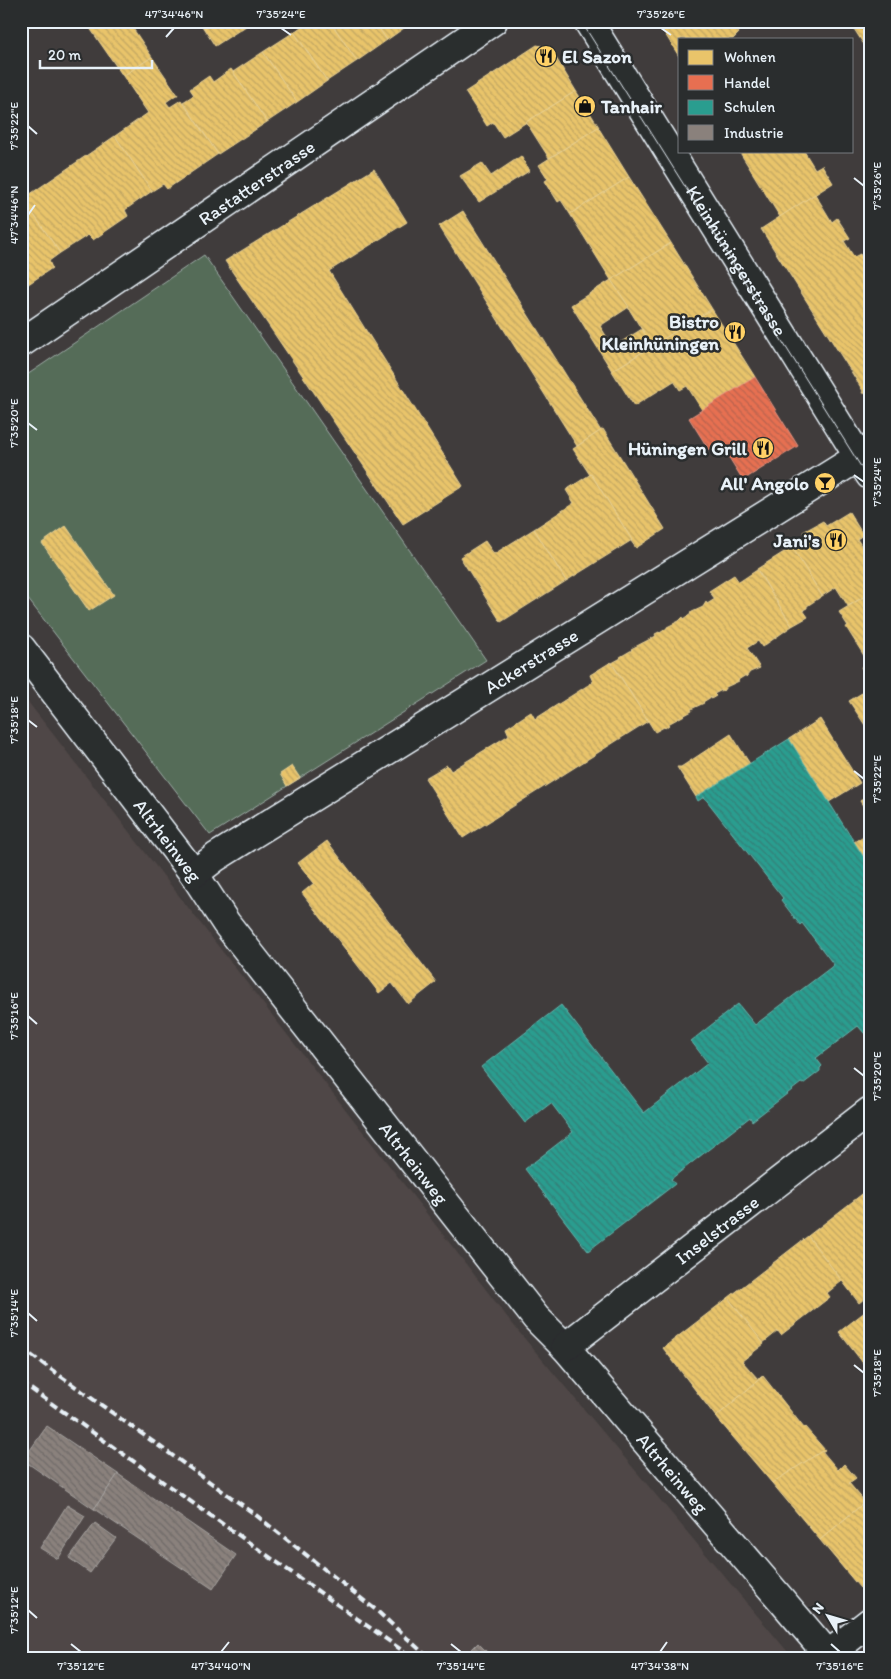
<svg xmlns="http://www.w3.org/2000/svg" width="891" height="1679" font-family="Itim,sans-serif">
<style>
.built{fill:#4f4746}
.green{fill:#556c58;stroke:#9eaea8}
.homes{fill:url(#homes-back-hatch);stroke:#e9d295}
.shops{fill:url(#shops-back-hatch);stroke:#e79683}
.schools{fill:url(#schools-back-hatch);stroke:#63b6ae}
.industry{fill:url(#industry-back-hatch);stroke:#a6a3a1}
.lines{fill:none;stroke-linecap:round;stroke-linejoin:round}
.minor-casing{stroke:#e8f1f8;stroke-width:31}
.minor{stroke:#2a2d2e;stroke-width:28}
.tram{stroke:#e8f1f8;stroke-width:1}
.rail{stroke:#e8f1f8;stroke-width:4;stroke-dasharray:8 4;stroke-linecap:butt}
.ticks{fill:none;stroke:#e8f1f8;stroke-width:2}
.labels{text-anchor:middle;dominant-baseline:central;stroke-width:5;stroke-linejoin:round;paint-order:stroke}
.poi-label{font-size:19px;font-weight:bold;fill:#e8f1f8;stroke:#2a2d2e;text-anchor:end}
.street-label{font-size:19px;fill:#e8f1f8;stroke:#2a2d2e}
.neatline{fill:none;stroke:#e8f1f8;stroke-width:2}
.ticks-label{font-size:12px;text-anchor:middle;fill:#e8f1f8}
</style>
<defs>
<pattern id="homes-back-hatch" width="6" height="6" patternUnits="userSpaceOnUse" patternTransform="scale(1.25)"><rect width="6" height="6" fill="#e9c46a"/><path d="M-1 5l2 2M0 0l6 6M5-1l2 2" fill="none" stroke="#c0a562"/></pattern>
<pattern id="shops-back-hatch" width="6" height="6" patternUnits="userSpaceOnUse" patternTransform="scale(1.25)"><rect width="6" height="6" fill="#e76f51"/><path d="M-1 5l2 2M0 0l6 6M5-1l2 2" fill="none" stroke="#b7634f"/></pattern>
<pattern id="schools-back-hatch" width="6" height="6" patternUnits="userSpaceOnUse" patternTransform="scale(1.25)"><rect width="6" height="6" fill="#2a9d8f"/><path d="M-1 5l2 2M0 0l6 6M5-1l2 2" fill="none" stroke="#347f77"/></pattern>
<pattern id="industry-back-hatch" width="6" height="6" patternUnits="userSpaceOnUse" patternTransform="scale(1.25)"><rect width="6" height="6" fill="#8a817c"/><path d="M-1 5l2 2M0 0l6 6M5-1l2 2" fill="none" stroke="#6f6a68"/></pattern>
</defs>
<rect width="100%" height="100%" fill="#403c3c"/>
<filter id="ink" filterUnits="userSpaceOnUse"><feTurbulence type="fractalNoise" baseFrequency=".02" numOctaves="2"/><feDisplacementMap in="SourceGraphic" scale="10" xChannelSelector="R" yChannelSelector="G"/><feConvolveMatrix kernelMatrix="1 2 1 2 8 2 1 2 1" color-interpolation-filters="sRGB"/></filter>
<g filter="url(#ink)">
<path class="built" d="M 21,693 L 519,1332 L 793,1658 L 21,1658 Z"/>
<path class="green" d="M 204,255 L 486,660 L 210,835 L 21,590 L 21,379 Z"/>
<g class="homes">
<path d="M 85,21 L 128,21 L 152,57 L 123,76 Z"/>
<path d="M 199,21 L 217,21 L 204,29 Z"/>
<path d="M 217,21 L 242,21 L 246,26 L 215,46 L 204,29 Z"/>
<path d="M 309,21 L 330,21 L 357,61 L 327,81 L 294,32 Z"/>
<path d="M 330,21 L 374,21 L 387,40 L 357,61 Z"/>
<path d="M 374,21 L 414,21 L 387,40 Z"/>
<path d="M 657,21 L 732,21 L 739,33 L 733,39 L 680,39 L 680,58 Z"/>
<path d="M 849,21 L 870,21 L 870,54 Z"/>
<path d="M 294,32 L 327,81 L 297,102 L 263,52 Z"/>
<path d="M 537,45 L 550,48 L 576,91 L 503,137 L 493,122 L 487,126 L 465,92 Z"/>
<path d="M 263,52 L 297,102 L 267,122 L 233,72 Z"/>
<path d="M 152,57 L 178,95 L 176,95 L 166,102 L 170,107 L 181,100 L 218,154 L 167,189 L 163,184 L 152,191 L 115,136 L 148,113 L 123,76 Z"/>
<path d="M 231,69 L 267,122 L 218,154 L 183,102 L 194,95 L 190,89 L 209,76 L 213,82 Z"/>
<path d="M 576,91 L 599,127 L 549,158 L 526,122 Z"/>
<path d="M 598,127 L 629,177 L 570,214 L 561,200 L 558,202 L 545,181 L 548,179 L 539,165 Z"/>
<path d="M 115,136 L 152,191 L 125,210 L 128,216 L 93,240 L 88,235 L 60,253 L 23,199 Z"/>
<path d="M 739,151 L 804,151 L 815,169 L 822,165 L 833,183 L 780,217 Z"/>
<path d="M 521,156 L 529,171 L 479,202 L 460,176 L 482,163 L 491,176 Z"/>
<path d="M 374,169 L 407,222 L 329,271 L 463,486 L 403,524 L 225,261 Z"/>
<path d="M 629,177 L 671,243 L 611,280 L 570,214 Z"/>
<path d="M 815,194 L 832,222 L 837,218 L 850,238 L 844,241 L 854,257 L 860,254 L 870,270 L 870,274 L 866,277 L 870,282 L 870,394 L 862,393 L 863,391 L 852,373 L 761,229 Z"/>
<path d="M 23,199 L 60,253 L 49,261 L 52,268 L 21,289 L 21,200 Z"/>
<path d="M 463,211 L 601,431 L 577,446 L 439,226 Z"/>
<path d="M 671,243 L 712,309 L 652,346 L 611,280 Z"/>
<path d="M 611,280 L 629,307 L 600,326 L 613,347 L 642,329 L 652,346 L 612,371 L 571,305 Z"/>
<path d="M 712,309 L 755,377 L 702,410 L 687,386 L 680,390 L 674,381 L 634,406 L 612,371 Z"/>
<path d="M 603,429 L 665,529 L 636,548 L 631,541 L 632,540 L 591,474 L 590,475 L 573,449 Z"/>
<path d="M 591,474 L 632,540 L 566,581 L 534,529 L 574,503 L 566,490 Z"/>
<path d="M 849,512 L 863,535 L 857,539 L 870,559 L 870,593 L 848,606 L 836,587 L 822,596 L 792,547 L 807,539 L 803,532 L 823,521 L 826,526 Z"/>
<path d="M 66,526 L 114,595 L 89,611 L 42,543 Z"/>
<path d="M 534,529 L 566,581 L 501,622 L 460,557 L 485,541 L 494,554 Z"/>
<path d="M 792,547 L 822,596 L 807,606 L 807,608 L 803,610 L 808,617 L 792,626 L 757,569 Z"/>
<path d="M 757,570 L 792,626 L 762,647 L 758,641 L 747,648 L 760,668 L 750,672 L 746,677 L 746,675 L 738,680 L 739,681 L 726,687 L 723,691 L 722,690 L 714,694 L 716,696 L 711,699 L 711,697 L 703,702 L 704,703 L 691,709 L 692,711 L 668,724 L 669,725 L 665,728 L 664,727 L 655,732 L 612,663 L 621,658 L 620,657 L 632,650 L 631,649 L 656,636 L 655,634 L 659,632 L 660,633 L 667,628 L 667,627 L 679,621 L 683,617 L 684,619 L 691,614 L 690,613 L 703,607 L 706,602 L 707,604 L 715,599 L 709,591 L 734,575 L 739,582 Z"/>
<path d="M 870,593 L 870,682 L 861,667 L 868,662 L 846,627 L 848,626 L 839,612 Z"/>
<path d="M 611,662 L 648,721 L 463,838 L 425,778 L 447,765 L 451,771 L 509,735 L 506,728 L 531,712 L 535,719 L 593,682 L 590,675 Z"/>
<path d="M 870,688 L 870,722 L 865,725 L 849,701 Z"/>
<path d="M 820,719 L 860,783 L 829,802 L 789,739 Z"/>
<path d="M 731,734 L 750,764 L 696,797 L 677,767 L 681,767 Z"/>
<path d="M 292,766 L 300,778 L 287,786 L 280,774 Z"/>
<path d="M 870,794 L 870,816 L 860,801 Z"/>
<path d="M 870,832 L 870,867 L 854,842 Z"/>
<path d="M 327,841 L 436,982 L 408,1004 L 392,983 L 379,993 L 302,893 L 314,883 L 298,863 Z"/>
<path d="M 870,1188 L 870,1294 L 859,1303 L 808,1236 Z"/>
<path d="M 808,1236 L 842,1281 L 827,1293 L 830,1297 L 781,1335 L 778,1331 L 763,1343 L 728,1298 Z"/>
<path d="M 728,1298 L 764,1344 L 742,1361 L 758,1379 L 763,1376 L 716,1417 L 663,1348 Z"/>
<path d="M 866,1311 L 870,1316 L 870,1372 L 839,1332 Z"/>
<path d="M 763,1376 L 804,1428 L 805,1427 L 825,1450 L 772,1483 L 716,1417 Z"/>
<path d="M 822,1451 L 838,1470 L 844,1464 L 856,1478 L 849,1483 L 865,1502 L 820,1540 L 772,1483 Z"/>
<path d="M 865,1502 L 870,1508 L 870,1579 L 860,1588 L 820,1540 Z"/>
</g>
<path class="shops" d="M 755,377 L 798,446 L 743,480 L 720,443 L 709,450 L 689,418 Z"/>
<path class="schools" d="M 789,739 L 870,867 L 870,1030 L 865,1034 L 858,1026 L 816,1058 L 822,1066 L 820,1068 L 820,1071 L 803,1084 L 801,1083 L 752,1121 L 750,1117 L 671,1179 L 675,1184 L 588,1251 L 525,1169 L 573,1132 L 551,1103 L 525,1123 L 481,1067 L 561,1005 L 644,1113 L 708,1063 L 691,1041 L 738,1004 L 755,1025 L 834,965 L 802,923 L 800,925 L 781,900 L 783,898 L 704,797 L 698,801 L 696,797 Z"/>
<g class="industry">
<path d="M 47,1426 L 118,1474 L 94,1509 L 23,1460 Z"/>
<path d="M 118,1474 L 236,1555 L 213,1589 L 94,1509 Z"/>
<path d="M 67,1505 L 85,1516 L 58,1559 L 40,1548 Z"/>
<path d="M 95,1523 L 116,1538 L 90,1573 L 69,1558 Z"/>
<path d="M 478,1643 L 493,1658 L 463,1658 Z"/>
</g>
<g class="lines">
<g class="minor-casing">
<g id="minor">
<path id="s1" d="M 588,21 L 870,475"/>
<path id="s2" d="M 21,343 L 493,21"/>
<path id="s3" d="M 21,648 L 194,874 L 226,923 L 536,1318 L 565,1347 L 831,1658"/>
<path id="s4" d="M 194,874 L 216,857 L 870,450"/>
<path id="s5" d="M 565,1347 L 870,1111"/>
<path d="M 829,1654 L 870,1622"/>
</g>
</g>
<use href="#minor" class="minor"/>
<path class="tram" d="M 581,21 L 870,481"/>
<g class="rail">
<path d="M 21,1348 L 252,1512 L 376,1610 L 429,1658"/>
<path d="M 21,1382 L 413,1658"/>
</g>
</g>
</g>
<path class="ticks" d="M 281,28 L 291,35M 661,28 L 671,35M 166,37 L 174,28M 28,126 L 37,134M 854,178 L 864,186M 28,215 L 35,205M 28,423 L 37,430M 854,475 L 864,482M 28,720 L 37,727M 854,771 L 864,779M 28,1016 L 37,1024M 854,1068 L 864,1076M 28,1313 L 37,1321M 854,1365 L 864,1373M 28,1610 L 37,1618M 71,1644 L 81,1652M 451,1644 L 461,1652M 831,1644 L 840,1652M 221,1652 L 229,1642M 660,1652 L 667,1642"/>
<defs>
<g id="restaurant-disc" transform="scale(1.125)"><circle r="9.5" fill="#ffd166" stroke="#2a2d2e"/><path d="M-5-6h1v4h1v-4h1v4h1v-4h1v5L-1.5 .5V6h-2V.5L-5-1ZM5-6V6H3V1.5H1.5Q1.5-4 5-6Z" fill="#111"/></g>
<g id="shop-disc" transform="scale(1.125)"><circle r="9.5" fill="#ffd166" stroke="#2a2d2e"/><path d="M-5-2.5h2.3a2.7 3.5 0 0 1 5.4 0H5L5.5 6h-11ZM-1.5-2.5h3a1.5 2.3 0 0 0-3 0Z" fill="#111"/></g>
<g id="bar-disc" transform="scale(1.125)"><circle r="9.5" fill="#ffd166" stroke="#2a2d2e"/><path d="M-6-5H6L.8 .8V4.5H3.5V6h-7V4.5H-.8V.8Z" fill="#111"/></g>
</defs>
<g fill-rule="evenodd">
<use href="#restaurant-disc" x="546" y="56"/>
<use href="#shop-disc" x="585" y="106"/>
<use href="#restaurant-disc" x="735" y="332"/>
<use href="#restaurant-disc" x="763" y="448"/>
<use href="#bar-disc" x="825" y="483"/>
<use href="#restaurant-disc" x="836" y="540"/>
</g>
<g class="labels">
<g class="poi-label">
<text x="562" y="56" text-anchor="start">El Sazon</text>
<text x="601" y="106" text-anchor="start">Tanhair</text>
<text x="719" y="321">Bistro<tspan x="719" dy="22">Kleinhüningen</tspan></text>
<text x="747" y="448">Hüningen Grill</text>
<text x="809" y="483">All' Angolo</text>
<text x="820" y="540">Jani's</text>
</g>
<g class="street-label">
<text stroke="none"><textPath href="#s2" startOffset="285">Rastatterstrasse</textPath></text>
<text stroke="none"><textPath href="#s1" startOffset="282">Kleinhüningerstrasse</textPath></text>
<text stroke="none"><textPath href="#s4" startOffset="399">Ackerstrasse</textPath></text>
<text stroke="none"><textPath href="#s3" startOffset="242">Altrheinweg</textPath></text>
<text stroke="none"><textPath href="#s3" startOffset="648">Altrheinweg</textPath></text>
<text stroke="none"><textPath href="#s5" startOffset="192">Inselstrasse</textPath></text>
<text stroke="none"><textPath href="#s3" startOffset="1052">Altrheinweg</textPath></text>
</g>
</g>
<rect width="891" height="1679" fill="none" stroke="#2a2d2e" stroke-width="55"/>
<rect x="678" y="38" width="175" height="115" fill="#2a2d2e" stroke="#767b7f"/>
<rect x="688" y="50" width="25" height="15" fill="#e9c46a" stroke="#767b7f"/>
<text x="724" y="62" font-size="15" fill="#e8f1f8">Wohnen</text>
<rect x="688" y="75" width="25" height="15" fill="#e76f51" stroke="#767b7f"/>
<text x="724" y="88" font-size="15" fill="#e8f1f8">Handel</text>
<rect x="688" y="100" width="25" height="15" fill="#2a9d8f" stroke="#767b7f"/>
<text x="724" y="112" font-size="15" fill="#e8f1f8">Schulen</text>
<rect x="688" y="125" width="25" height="15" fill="#8a817c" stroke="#767b7f"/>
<text x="724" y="138" font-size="15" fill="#e8f1f8">Industrie</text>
<g transform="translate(828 1616) rotate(308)" stroke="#2a2d2e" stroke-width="4" paint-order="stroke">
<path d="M0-4L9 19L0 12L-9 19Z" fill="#e8f1f8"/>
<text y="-8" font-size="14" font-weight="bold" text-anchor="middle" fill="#e8f1f8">N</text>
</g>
<path d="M40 60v8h112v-8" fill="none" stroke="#e8f1f8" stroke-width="2.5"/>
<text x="48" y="60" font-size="15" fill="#e8f1f8" stroke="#2a2d2e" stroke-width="4" paint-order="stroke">20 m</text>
<rect x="28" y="28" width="836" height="1624" class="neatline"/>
<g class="ticks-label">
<text x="174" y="18">47°34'46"N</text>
<text x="281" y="18">7°35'24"E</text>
<text x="661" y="18">7°35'26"E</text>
<text transform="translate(14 126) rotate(-90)" y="4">7°35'22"E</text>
<text transform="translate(877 186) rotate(-90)" y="4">7°35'26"E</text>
<text transform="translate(14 215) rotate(-90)" y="4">47°34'46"N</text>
<text transform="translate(14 423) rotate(-90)" y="4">7°35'20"E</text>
<text transform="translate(877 482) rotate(-90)" y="4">7°35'24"E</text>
<text transform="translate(14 720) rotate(-90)" y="4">7°35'18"E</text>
<text transform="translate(877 779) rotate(-90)" y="4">7°35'22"E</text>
<text transform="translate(14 1016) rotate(-90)" y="4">7°35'16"E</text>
<text transform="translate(877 1076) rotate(-90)" y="4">7°35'20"E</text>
<text transform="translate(14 1313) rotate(-90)" y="4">7°35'14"E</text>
<text transform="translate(877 1373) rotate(-90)" y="4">7°35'18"E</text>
<text transform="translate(14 1610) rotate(-90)" y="4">7°35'12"E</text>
<text x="81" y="1670">7°35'12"E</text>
<text x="221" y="1670">47°34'40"N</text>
<text x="461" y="1670">7°35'14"E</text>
<text x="660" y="1670">47°34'38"N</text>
<text x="840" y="1670">7°35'16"E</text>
</g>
</svg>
